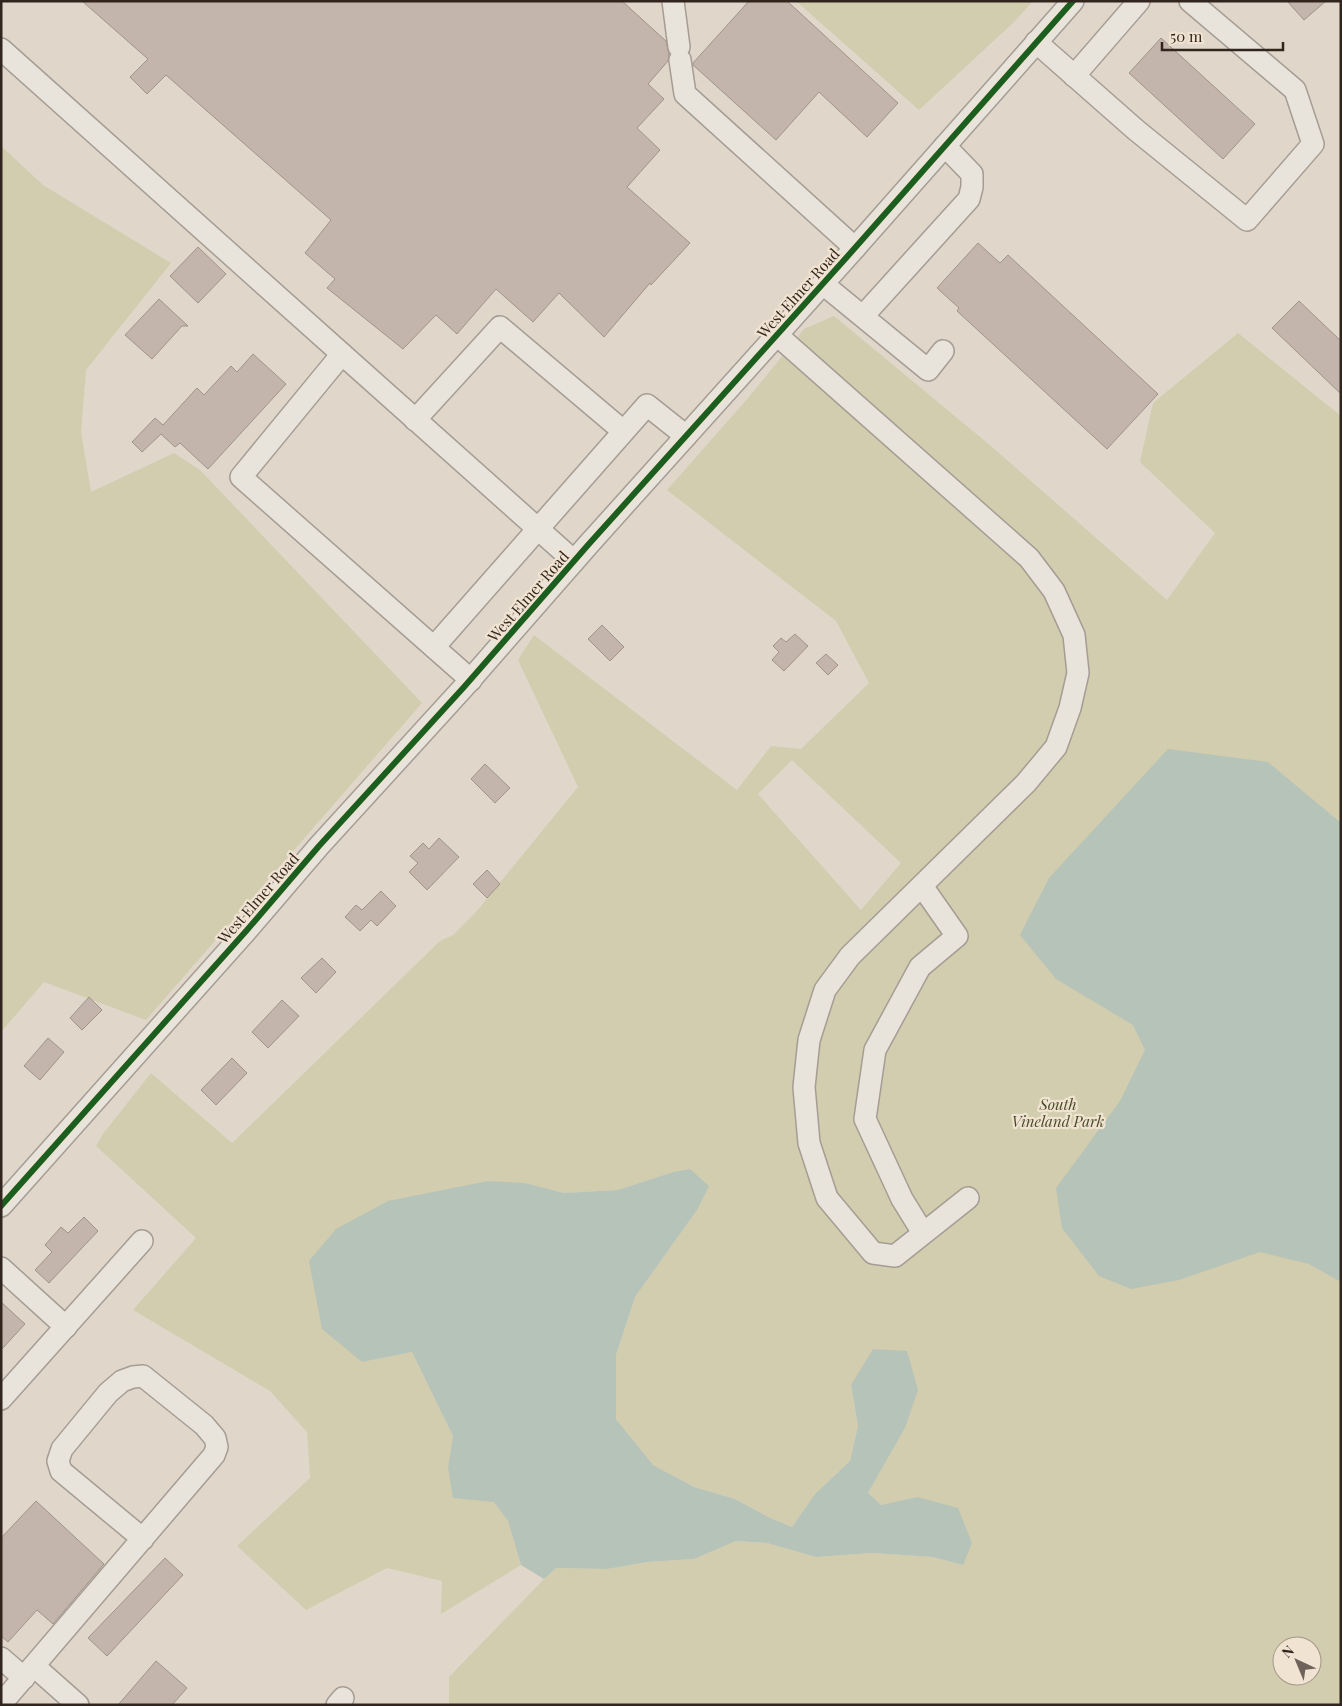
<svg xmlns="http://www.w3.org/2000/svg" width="1342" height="1706" font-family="'Playfair Display',serif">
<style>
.green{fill:#d1cdae;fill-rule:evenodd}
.water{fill:#b6c3b8}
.building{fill:#c3b5ac;stroke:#9f938a}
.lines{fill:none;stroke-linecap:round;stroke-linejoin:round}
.minor-casing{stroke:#a59d94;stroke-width:24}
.minor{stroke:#e8e3db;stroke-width:21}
.cycleway-casing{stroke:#f0e3d1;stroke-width:9}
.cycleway{stroke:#1b5e20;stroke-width:6}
.labels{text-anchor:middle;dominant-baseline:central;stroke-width:4.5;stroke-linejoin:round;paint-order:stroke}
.street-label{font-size:15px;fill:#31251e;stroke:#f0e3d1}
.park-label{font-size:15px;font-style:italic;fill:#474b27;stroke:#f0e3d1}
</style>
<rect width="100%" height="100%" fill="#e0d7ca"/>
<g class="green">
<path d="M 796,1 L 1033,1 L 1013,23 L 919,110 Z"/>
<path d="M 1,146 L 43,185 L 171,263 L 86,370 L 81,432 L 91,492 L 174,453 L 200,470 L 422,703 L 146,1020 L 44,982 L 1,1032 Z"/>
<path d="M 834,316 L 991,446 L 1167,600 L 1215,533 L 1140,462 L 1153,403 L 1238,333 L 1341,416 L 1341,1705 L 449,1705 L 449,1677 L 544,1579 L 556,1568 L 607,1569 L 647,1562 L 694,1559 L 736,1541 L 767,1543 L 816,1557 L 872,1553 L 933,1557 L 963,1565 L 917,1497 L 881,1505 L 868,1493 L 905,1428 L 851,1385 L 858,1426 L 850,1461 L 815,1494 L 792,1527 L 768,1517 L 735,1499 L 694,1487 L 653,1465 L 616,1419 L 616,1355 L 635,1297 L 697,1210 L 690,1169 L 673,1172 L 618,1190 L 564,1193 L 525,1183 L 362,1362 L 412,1352 L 453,1436 L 448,1467 L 494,1502 L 508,1521 L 521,1565 L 441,1614 L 442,1581 L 387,1568 L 306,1610 L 237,1546 L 310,1478 L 307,1432 L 270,1391 L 133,1310 L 196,1238 L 96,1146 L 103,1134 L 151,1073 L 232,1143 L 440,941 L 453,935 L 476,912 L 578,787 L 518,660 L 534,635 L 737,790 L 771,746 L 801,749 L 869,683 L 836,621 L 667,490 L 749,397 L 804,329 ZM 792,760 L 901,863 L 861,910 L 758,794 ZM 1282,1646 L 1312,1646 L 1312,1676 L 1282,1676 Z"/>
</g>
<g class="water">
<path d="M 1168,749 L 1268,762 L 1341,823 L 1341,1282 L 1309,1264 L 1260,1252 L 1179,1280 L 1131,1289 L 1099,1276 L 1062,1228 L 1056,1188 L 1120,1101 L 1145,1050 L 1133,1025 L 1056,979 L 1020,935 L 1049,878 Z"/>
<path d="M 690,1169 L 709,1186 L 697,1210 L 635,1297 L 616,1355 L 616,1419 L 653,1465 L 694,1487 L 735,1499 L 768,1517 L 792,1527 L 815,1494 L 850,1461 L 858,1426 L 851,1385 L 873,1349 L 907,1351 L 918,1390 L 905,1428 L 868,1493 L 881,1505 L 917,1497 L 958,1508 L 972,1543 L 963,1565 L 933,1557 L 872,1553 L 816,1557 L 767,1543 L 736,1541 L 694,1559 L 647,1562 L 607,1569 L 556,1568 L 544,1579 L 521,1565 L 508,1521 L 494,1502 L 453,1498 L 448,1467 L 453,1436 L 412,1352 L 362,1362 L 322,1329 L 309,1261 L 336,1229 L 388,1201 L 488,1181 L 525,1183 L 564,1193 L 618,1190 L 673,1172 Z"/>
</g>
<g class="building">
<path d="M 82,1 L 622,1 L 666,41 L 669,54 L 668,61 L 648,84 L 664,99 L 637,128 L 660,150 L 627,187 L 690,243 L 651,285 L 650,283 L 604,337 L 559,293 L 533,322 L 496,289 L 457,334 L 436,315 L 403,349 L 327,288 L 335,279 L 305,253 L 331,220 L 166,75 L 147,94 L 130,77 L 148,59 Z"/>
<path d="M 749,1 L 787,1 L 898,103 L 867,137 L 819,92 L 776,140 L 693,65 L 693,63 Z"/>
<path d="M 1287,1 L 1326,1 L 1304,20 Z"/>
<path d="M 1161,38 L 1255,124 L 1223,159 L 1129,73 Z"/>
<path d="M 978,243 L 1000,263 L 1008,255 L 1158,394 L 1107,449 L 957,311 L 959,308 L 937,288 Z"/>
<path d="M 198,247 L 226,274 L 198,303 L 170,276 Z"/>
<path d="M 159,299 L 188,326 L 182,326 L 152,359 L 125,335 Z"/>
<path d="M 1299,301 L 1341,341 L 1341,394 L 1272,328 Z"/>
<path d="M 253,354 L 286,384 L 208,469 L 180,443 L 175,447 L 161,434 L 142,452 L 132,442 L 155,418 L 163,425 L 197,388 L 204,395 L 231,366 L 237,372 Z"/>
<path d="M 602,625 L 624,647 L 610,661 L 588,639 Z"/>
<path d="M 795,634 L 808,646 L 784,671 L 772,660 L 779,652 L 773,646 L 781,638 L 786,642 Z"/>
<path d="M 826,654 L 838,665 L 828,675 L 816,663 Z"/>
<path d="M 485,764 L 510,788 L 495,803 L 471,779 Z"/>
<path d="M 439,838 L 459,857 L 427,890 L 409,872 L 418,863 L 410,856 L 423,843 L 429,849 Z"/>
<path d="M 487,870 L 500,884 L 487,898 L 473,884 Z"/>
<path d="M 381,891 L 396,906 L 377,926 L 371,920 L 360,931 L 345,917 L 356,905 L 362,910 Z"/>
<path d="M 322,958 L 336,972 L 316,993 L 301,978 Z"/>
<path d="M 89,997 L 102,1010 L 82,1030 L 70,1018 Z"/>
<path d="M 282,1000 L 299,1016 L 268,1048 L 252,1032 Z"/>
<path d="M 48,1038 L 64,1052 L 40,1080 L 24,1066 Z"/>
<path d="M 232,1058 L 247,1073 L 216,1105 L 201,1090 Z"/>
<path d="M 84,1217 L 98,1231 L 49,1283 L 35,1270 L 52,1252 L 45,1245 L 61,1227 L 68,1233 Z"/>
<path d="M 1,1302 L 25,1324 L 1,1350 Z"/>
<path d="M 36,1501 L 104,1564 L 53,1624 L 37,1610 L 8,1642 L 1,1636 L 1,1538 Z"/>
<path d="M 165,1558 L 183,1575 L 107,1656 L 88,1638 Z"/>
<path d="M 156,1661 L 187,1688 L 172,1705 L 118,1705 Z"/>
</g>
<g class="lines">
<g class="minor-casing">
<g id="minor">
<path d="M 673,1 L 679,47"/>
<path d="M 1036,42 L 1136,130 L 1247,220 L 1313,144 L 1295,90 L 1190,1"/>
<path d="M 1,49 L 342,354"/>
<path d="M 680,60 L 685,94 L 855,248"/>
<path d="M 1074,76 L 1139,1"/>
<path d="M 823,284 L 928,370 L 943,351"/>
<path d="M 863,316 L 969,199 L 972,187 L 972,174 L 945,146"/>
<path d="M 777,335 L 1029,558 L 1054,591 L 1074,635 L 1078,673 L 1070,708 L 1056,747 L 1026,783 L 850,956 L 825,990 L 809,1040 L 804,1087 L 809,1143 L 827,1198 L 873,1253 L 895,1256 L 968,1198"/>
<path d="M 415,420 L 500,327 L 623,431"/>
<path d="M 434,647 L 647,405 L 686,436"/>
<path d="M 471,680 L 241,477 L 342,354 L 574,561"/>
<path d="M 922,886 L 957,936 L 920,967 L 875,1050 L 865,1119 L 902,1199 L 923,1233"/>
<path d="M 1,1206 L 247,930 L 319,846 L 464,687 L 588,545 L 846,258 L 1073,1"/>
<path d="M 1,1268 L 66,1327"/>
<path d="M 1,1399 L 142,1241"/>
<path d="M 1,1658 L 24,1678"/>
<path d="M 34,1666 L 78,1705"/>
<path d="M 1,1704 L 214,1455 L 217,1447 L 215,1438 L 204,1425 L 143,1376 L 133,1377 L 122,1381 L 108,1393 L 62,1449 L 58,1461 L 61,1471 L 143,1539"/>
<path d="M 337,1705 L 343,1698"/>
</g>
</g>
<use href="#minor" class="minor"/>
<g class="cycleway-casing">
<path id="cycleway" d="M 1,1206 L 247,930 L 319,846 L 464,687 L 588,545 L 846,258 L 1073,1"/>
</g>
<use href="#cycleway" class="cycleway"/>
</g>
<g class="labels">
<g class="street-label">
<text transform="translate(798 293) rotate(-48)">West Elmer Road</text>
<text transform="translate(528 596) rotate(-49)">West Elmer Road</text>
<text transform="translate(258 898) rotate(-49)">West Elmer Road</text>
</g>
<g class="park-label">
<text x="1058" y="1104">South<tspan x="1058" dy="17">Vineland Park</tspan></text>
</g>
</g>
<rect width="1342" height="1706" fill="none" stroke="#31251e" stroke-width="5"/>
<g transform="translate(1297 1661) rotate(316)"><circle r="24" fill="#f0e3d1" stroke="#a49789"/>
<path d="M0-4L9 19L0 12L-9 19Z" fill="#6e635a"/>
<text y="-8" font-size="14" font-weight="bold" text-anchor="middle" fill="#31251e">N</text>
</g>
<path d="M1162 42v8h121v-8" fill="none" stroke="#31251e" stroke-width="2.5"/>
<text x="1170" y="42" font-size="15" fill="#31251e" stroke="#f0e3d1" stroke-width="4" paint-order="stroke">50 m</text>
</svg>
